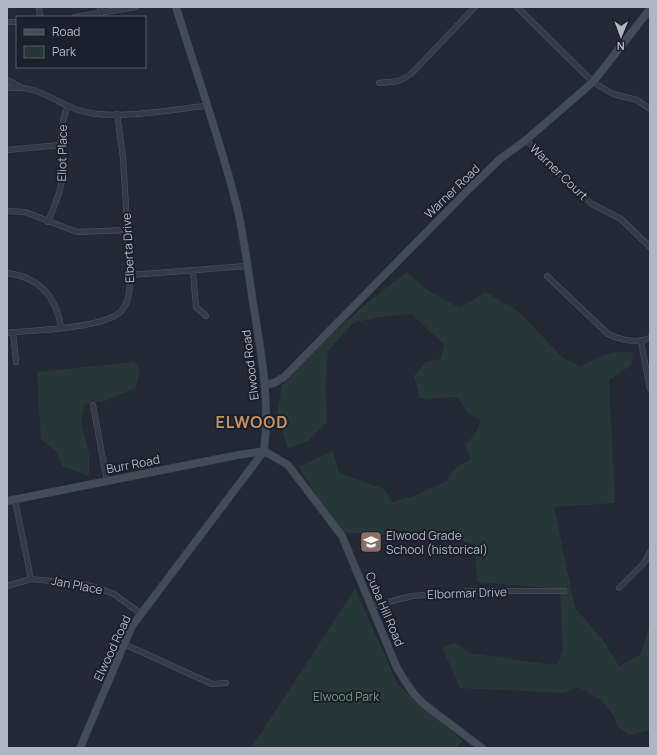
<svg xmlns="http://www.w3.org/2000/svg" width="657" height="755" font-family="Manrope,sans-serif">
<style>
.green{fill:#273738}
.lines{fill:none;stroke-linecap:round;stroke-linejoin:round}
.street-casing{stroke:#4f5660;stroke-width:6}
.secondary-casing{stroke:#3e454f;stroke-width:8}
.street{stroke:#353b46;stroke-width:5}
.secondary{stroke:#434b58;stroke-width:7}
.labels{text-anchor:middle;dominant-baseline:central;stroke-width:4;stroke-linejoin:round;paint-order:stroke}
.street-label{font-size:12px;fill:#afb6c2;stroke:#1b212a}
.poi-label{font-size:12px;fill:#afb6c2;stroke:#1b212a;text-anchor:start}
.park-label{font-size:12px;fill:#70967a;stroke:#1b212a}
.district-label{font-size:16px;font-weight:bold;letter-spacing:1px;fill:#c89265;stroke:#1b212a}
</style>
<rect width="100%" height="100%" fill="#222935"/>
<g class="green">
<path d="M 407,272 L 427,290 L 460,308 L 485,292 L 518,311 L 562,357 L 581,367 C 601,355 610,351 633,352 L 631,365 L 609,380 L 615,503 L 554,507 L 575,608 L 603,640 L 619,666 L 640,655 L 650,625 L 650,730 L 629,735 L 617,726 L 614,716 L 601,700 L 579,687 L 564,693 L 460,688 L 442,647 L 455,643 L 470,653 L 545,664 L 558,664 L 563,650 L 560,589 L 477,582 L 475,545 L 460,540 L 339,532 L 299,467 L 333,451 L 339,473 L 384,489 L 392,502 L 414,496 L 447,481 C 452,468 460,465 471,459 L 465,444 L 474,436 L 481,420 L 468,414 L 458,397 L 420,399 L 414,376 L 426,362 L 441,359 L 444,344 L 411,314 L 373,318 L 353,323 L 328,351 L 325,386 L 327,422 L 308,441 L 288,448 L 277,416 L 282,385 L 333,333 L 372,299 Z"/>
<path d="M 134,362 L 140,370 L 135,388 L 105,401 L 85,404 L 81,421 L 89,454 L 89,476 L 62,466 L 56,451 L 41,440 L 37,372 Z"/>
<path d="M 355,589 L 398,685 L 462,740 L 457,748 L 251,748 Z"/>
</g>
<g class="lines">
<g class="street-casing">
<g id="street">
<path d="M 39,7 L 40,17"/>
<path d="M 100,7 L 101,14"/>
<path d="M 517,7 L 593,82 L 613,94 L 637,100 L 650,109"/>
<path d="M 75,17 L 136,7"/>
<path d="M 7,22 L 17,22"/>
<path d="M 7,80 L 19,86"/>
<path d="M 379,83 L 399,81 L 411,74 L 475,7"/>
<path d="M 7,88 C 44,84 58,108 90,113 C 125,119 171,109 207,106"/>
<path d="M 526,140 L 580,194 L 592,204 L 621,219 L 650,247"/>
<path d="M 7,150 L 60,145"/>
<path d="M 7,211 L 25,212 L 77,232 L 127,230"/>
<path d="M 48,222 C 53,208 60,195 62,180 C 65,151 55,136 68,106"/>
<path d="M 193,271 L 196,307 L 206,316"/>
<path d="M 7,273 C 39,277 56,297 61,327"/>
<path d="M 130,275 L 247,266"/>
<path d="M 547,276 L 608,334 C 621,340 636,344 650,338"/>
<path d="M 13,332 L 16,362"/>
<path d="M 7,333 C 33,330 109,329 123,309 C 130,299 130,286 130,275 L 123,157 L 117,114"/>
<path d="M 641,342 L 650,389"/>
<path d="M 93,405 L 107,481"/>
<path d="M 15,500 L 31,579"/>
<path d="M 7,586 L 31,579 L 83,584 L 101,589 L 114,594 L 140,613"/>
<path d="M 619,588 L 644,563 L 650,552"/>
<path d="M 372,606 L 412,596 L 473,591 L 564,591"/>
<path d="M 124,644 L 212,684 L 226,683"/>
</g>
</g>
<g class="secondary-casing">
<g id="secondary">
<path d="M 265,385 L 274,383 L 284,377 L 472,186 L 500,159 L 526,140 L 593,82 L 650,9"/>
<path d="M 7,501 L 238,455 L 264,451 L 288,465 L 342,536 L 397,668 L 405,681 L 414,694 L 425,705 L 482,748"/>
<path d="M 80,748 L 132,626 L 264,451 C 270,403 262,357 254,309 C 249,277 245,243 238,211 C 221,142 197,75 176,7"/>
</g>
</g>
<use href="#street" class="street"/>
<use href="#secondary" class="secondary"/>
</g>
<defs>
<g id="school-square" transform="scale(1.15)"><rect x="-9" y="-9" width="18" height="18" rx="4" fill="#8d6e63" stroke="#1b212a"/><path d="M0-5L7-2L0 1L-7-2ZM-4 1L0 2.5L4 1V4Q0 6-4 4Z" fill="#fff"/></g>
</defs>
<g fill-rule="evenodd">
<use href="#school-square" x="371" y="542"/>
</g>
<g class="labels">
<g class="street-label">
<text transform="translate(62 153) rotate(-89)">Eliot Place</text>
<text transform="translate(559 172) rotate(44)">Warner Court</text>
<text transform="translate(452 191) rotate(-44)">Warner Road</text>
<text transform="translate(128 248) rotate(-93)">Elberta Drive</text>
<text transform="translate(250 365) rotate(-97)">Elwood Road</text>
<text transform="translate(133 464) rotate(-11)">Burr Road</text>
<text transform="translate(77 585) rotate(11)">Jan Place</text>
<text transform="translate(467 593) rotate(-2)">Elbormar Drive</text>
<text transform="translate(385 609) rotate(67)">Cuba Hill Road</text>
<text transform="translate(112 648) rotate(-65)">Elwood Road</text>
</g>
<g class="poi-label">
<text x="386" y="535">Elwood Grade<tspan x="386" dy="14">School (historical)</tspan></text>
</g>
<g class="park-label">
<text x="346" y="696">Elwood Park</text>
</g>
<g class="district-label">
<text x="252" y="422">ELWOOD</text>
</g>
</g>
<rect width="657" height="755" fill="none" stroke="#afb6c2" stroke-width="16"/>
<rect x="16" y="16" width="130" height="52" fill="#1b212a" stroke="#565d67"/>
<rect x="24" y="29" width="20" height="6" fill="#434b58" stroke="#565d67"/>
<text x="52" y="36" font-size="12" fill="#afb6c2">Road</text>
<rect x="24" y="46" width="20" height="12" fill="#273738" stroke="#565d67"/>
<text x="52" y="56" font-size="12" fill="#afb6c2">Park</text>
<g transform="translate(621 36) rotate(181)" stroke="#1b212a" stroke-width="3" paint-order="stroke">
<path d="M0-3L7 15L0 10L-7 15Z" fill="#afb6c2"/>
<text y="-6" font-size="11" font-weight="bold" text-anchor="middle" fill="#afb6c2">N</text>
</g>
</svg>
